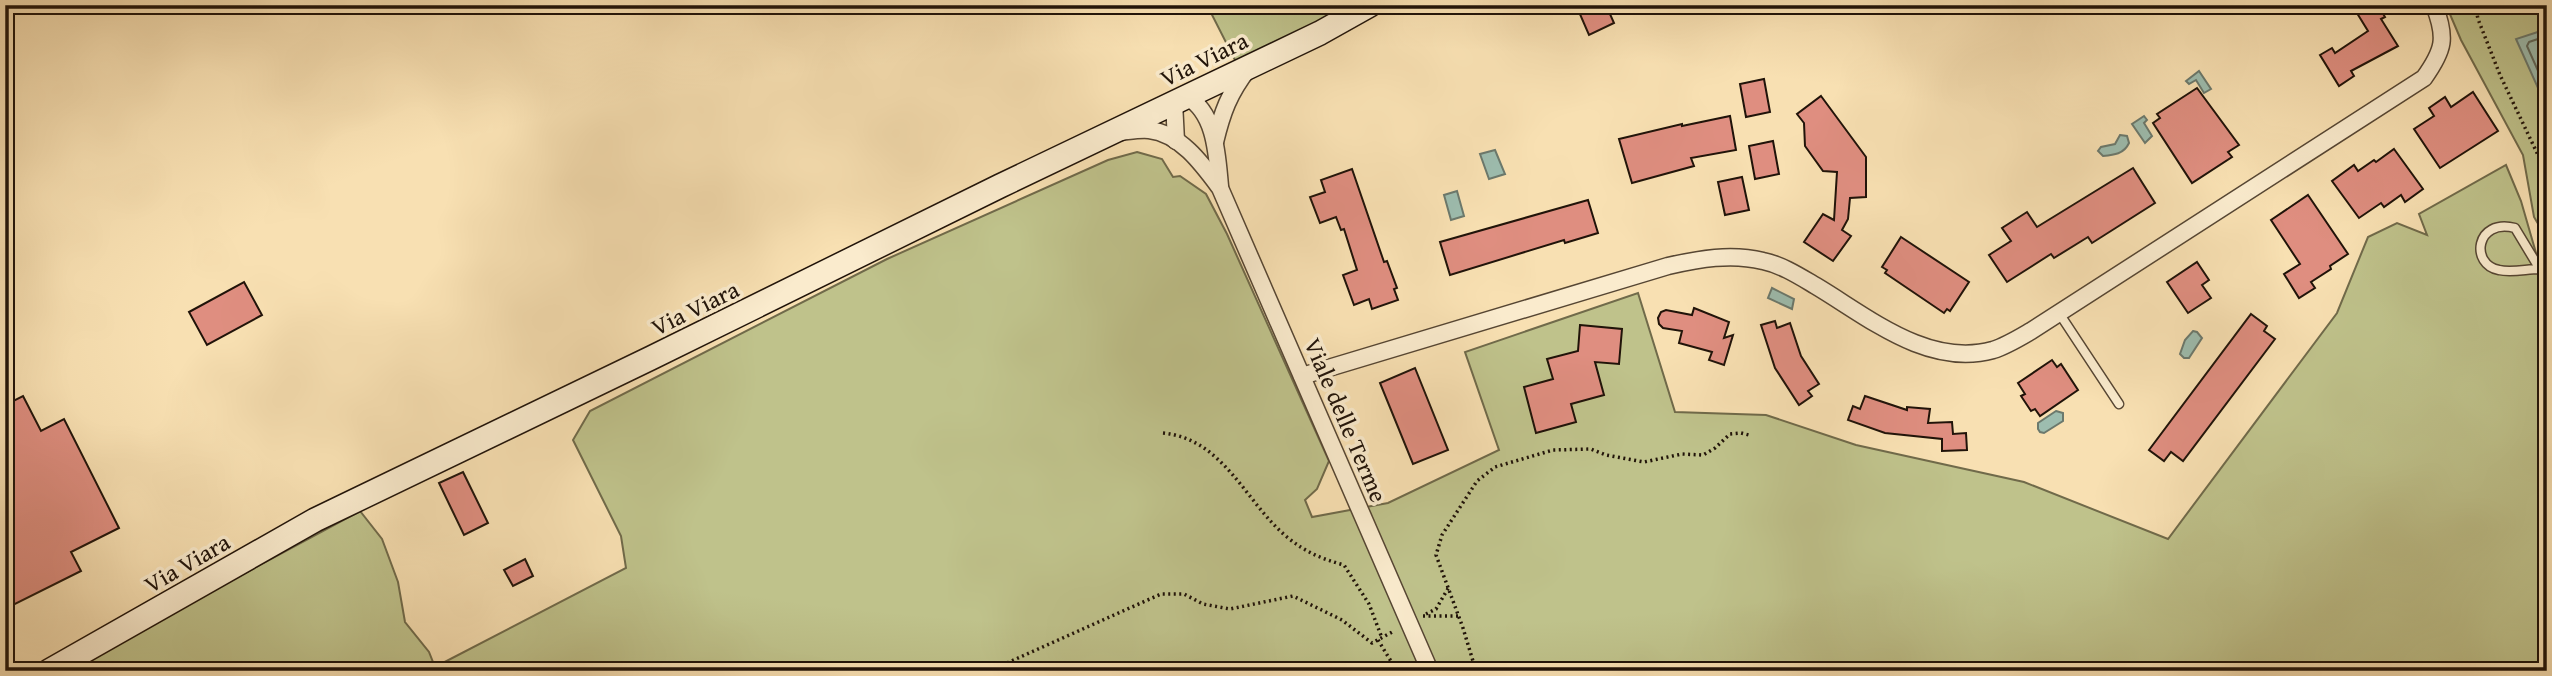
<svg xmlns="http://www.w3.org/2000/svg" width="2552" height="676" font-family="'Gentium Book Plus',serif">
<style>
.green{fill:#bfc28b;stroke:#706a4a;stroke-width:2}
.water{fill:#9dbdaf;stroke:#6b796d;stroke-width:2}
.lines{fill:none;stroke-linecap:round;stroke-linejoin:round}
.shore{stroke:#5e685c;stroke-width:2}
.building{fill:#df8e80;stroke:#201309;stroke-width:2}
.service-casing{stroke:#564633;stroke-width:11}
.minor-casing{stroke:#564633;stroke-width:19}
.secondary-casing{stroke:#201309;stroke-width:26}
.path{stroke:#201309;stroke-width:3.5;stroke-dasharray:2 3.5;stroke-linecap:butt}
.service{stroke:#faebcd;stroke-width:8}
.minor{stroke:#faebcd;stroke-width:16}
.secondary{stroke:#faebcd;stroke-width:23}
.labels{text-anchor:middle;dominant-baseline:central;stroke-width:7;stroke-linejoin:round;paint-order:stroke}
.street-label{font-size:24px;fill:#201309;stroke:#faebcd}
</style>
<rect width="100%" height="100%" fill="#f8e0b2"/>
<filter id="stains"><feTurbulence type="fractalNoise" baseFrequency=".00286" numOctaves="4"/><feColorMatrix values="0 0 0 0 .2 0 0 0 0 .09 0 0 0 0 .02 0 0 0 .5 -.17"/></filter>
<radialGradient id="worn" r=".72"><stop offset=".6" stop-color="#630" stop-opacity="0"/><stop offset="1" stop-color="#630" stop-opacity=".3"/></radialGradient>
<g class="green">
<path d="M 1207,5 L 1364,5 L 1238,66 Z"/>
<path d="M 2446,5 L 2547,5 L 2547,239 L 2534,217 L 2523,155 L 2461,40 Z"/>
<path d="M 1137,152 L 1162,159 L 1173,177 L 1180,176 L 1206,194 L 1227,234 L 1329,461 L 1317,489 L 1305,500 L 1312,517 L 1388,503 L 1499,450 L 1465,352 L 1638,293 L 1675,412 L 1766,415 L 1856,445 L 2024,482 L 2168,539 L 2337,313 L 2368,237 L 2397,223 L 2427,235 L 2419,214 L 2506,165 L 2521,201 L 2547,291 L 2547,442 C 2536,463 2538,489 2547,511 L 2547,671 L 63,671 L 360,511 L 382,539 L 398,582 L 405,622 L 429,652 L 435,667 L 626,568 L 621,536 L 573,440 L 590,411 L 887,259 L 1108,160 Z"/>
</g>
<g class="water">
<path d="M 2547,29 L 2547,108 L 2516,39 Z"/>
<path d="M 2199,71 L 2211,89 L 2204,93 L 2196,80 L 2189,84 L 2186,81 Z"/>
<path d="M 2144,116 L 2147,120 L 2144,123 L 2152,136 L 2145,143 L 2132,124 Z"/>
<path d="M 2120,135 L 2127,136 L 2129,143 C 2124,154 2114,155 2103,156 L 2098,151 L 2101,147 L 2115,144 Z"/>
<path d="M 1495,150 L 1505,174 L 1489,179 L 1480,154 Z"/>
<path d="M 1457,191 L 1464,216 L 1451,220 L 1444,195 Z"/>
<path d="M 1772,288 L 1794,299 L 1792,309 L 1768,298 Z"/>
<path d="M 2193,331 L 2197,332 L 2202,338 L 2189,358 L 2184,358 L 2180,354 L 2185,340 Z"/>
<path d="M 2056,411 L 2063,413 L 2063,421 L 2044,433 L 2040,432 L 2038,429 L 2038,423 Z"/>
</g>
<g class="lines">
<path class="shore" d="M 2547,36 L 2529,42 L 2527,46 L 2547,91"/>
</g>
<g class="building">
<path d="M 1576,5 L 1606,5 L 1614,23 L 1589,35 Z"/>
<path d="M 2352,5 L 2378,5 L 2385,17 L 2381,19 L 2398,46 L 2351,71 L 2354,76 L 2339,86 L 2320,55 L 2332,48 L 2335,53 L 2368,31 Z"/>
<path d="M 1764,79 L 1770,112 L 1746,117 L 1740,84 Z"/>
<path d="M 2197,88 L 2239,145 L 2228,152 L 2232,157 L 2192,183 L 2153,123 L 2160,118 L 2157,114 Z"/>
<path d="M 2473,92 L 2498,131 L 2440,168 L 2414,129 L 2434,116 L 2429,108 L 2445,97 L 2451,107 Z"/>
<path d="M 1821,96 L 1866,157 L 1866,197 L 1850,198 L 1848,219 L 1842,230 L 1851,236 L 1833,261 L 1804,242 L 1823,214 L 1834,220 L 1837,172 L 1823,171 L 1805,146 L 1804,123 L 1797,114 Z"/>
<path d="M 1730,116 L 1736,150 L 1691,158 L 1694,166 L 1632,183 L 1619,139 L 1682,124 L 1682,126 Z"/>
<path d="M 1773,141 L 1779,174 L 1755,179 L 1749,146 Z"/>
<path d="M 2394,149 L 2423,189 L 2405,202 L 2401,195 L 2384,207 L 2381,203 L 2359,218 L 2332,181 L 2354,165 L 2358,171 L 2374,160 L 2376,162 Z"/>
<path d="M 2133,168 L 2155,203 L 2092,243 L 2088,237 L 2054,258 L 2051,254 L 2007,282 L 1989,255 L 2011,241 L 2002,228 L 2027,212 L 2037,227 Z"/>
<path d="M 1352,169 L 1384,262 L 1387,261 L 1397,288 L 1394,289 L 1398,300 L 1372,309 L 1369,299 L 1354,305 L 1343,275 L 1357,270 L 1344,229 L 1341,230 L 1336,217 L 1320,223 L 1310,197 L 1325,192 L 1321,180 Z"/>
<path d="M 1742,177 L 1749,210 L 1725,215 L 1718,182 Z"/>
<path d="M 2308,195 L 2348,254 L 2330,266 L 2331,269 L 2311,282 L 2315,288 L 2299,298 L 2284,274 L 2300,264 L 2271,220 Z"/>
<path d="M 1588,200 L 1598,233 L 1565,243 L 1564,240 L 1450,275 L 1440,242 Z"/>
<path d="M 1901,237 L 1969,282 L 1950,311 L 1947,309 L 1944,313 L 1885,273 L 1887,270 L 1882,267 Z"/>
<path d="M 2197,262 L 2209,280 L 2202,285 L 2211,298 L 2188,313 L 2167,282 Z"/>
<path d="M 244,282 L 262,315 L 207,345 L 189,312 Z"/>
<path d="M 1694,308 L 1729,322 L 1724,338 L 1733,335 L 1724,365 L 1709,360 L 1712,352 L 1679,343 L 1682,331 L 1663,328 L 1659,324 L 1658,318 L 1661,312 L 1666,310 L 1692,315 Z"/>
<path d="M 2251,314 L 2267,326 L 2264,331 L 2275,339 L 2183,461 L 2171,452 L 2164,461 L 2149,450 Z"/>
<path d="M 1775,321 L 1777,328 L 1790,323 L 1801,356 L 1819,384 L 1808,391 L 1812,396 L 1799,405 L 1775,368 L 1761,325 Z"/>
<path d="M 1580,325 L 1622,329 L 1619,364 L 1595,362 L 1604,395 L 1571,404 L 1576,422 L 1536,433 L 1524,387 L 1553,379 L 1547,359 L 1578,351 Z"/>
<path d="M 2052,360 L 2057,367 L 2061,364 L 2078,390 L 2040,416 L 2035,409 L 2031,411 L 2021,396 L 2025,394 L 2018,383 Z"/>
<path d="M 1415,368 L 1448,450 L 1413,464 L 1380,383 Z"/>
<path d="M 23,396 L 41,431 L 64,419 L 119,528 L 71,552 L 81,571 L 5,609 L 5,405 Z"/>
<path d="M 1865,396 L 1907,410 L 1907,407 L 1930,409 L 1928,423 L 1952,422 L 1953,434 L 1966,433 L 1967,450 L 1942,451 L 1942,439 L 1885,433 L 1848,420 L 1853,406 L 1860,409 Z"/>
<path d="M 463,472 L 488,523 L 464,535 L 439,483 Z"/>
<path d="M 525,559 L 533,576 L 513,586 L 504,570 Z"/>
</g>
<g class="lines">
<g class="service-casing">
<g id="service">
<path d="M 2539,269 C 2527,269 2511,273 2499,270 C 2470,265 2475,218 2515,228 L 2547,281"/>
<path d="M 2059,313 L 2119,404"/>
</g>
</g>
<g class="minor-casing">
<g id="minor">
<path d="M 1187,97 C 1216,113 1217,156 1220,186"/>
<path d="M 1174,102 L 1176,141"/>
<path d="M 1121,132 C 1130,131 1140,129 1149,130 C 1180,133 1203,165 1220,188 L 1430,671"/>
<path d="M 1215,142 C 1222,113 1229,93 1248,69"/>
<path d="M 1302,376 L 1668,266 C 1699,259 1731,253 1763,261 C 1782,265 1799,276 1816,286 C 1868,317 1928,368 1993,350 C 2006,346 2019,338 2031,331 L 2424,78 C 2444,50 2447,38 2434,5"/>
</g>
</g>
<g class="secondary-casing">
<path id="secondary" d="M 49,671 L 315,520 L 651,358 L 1000,186 L 1320,33 L 1370,5"/>
</g>
<g class="path">
<path d="M 2475,5 L 2478,19 L 2500,75 L 2547,174"/>
<path d="M 1163,433 C 1224,439 1245,502 1287,537 C 1305,552 1322,559 1344,565 L 1369,604 L 1382,638"/>
<path d="M 1426,614 L 1436,609 L 1449,587"/>
<path d="M 1423,616 L 1459,616"/>
<path d="M 1378,640 L 1397,671"/>
<path d="M 1007,663 L 1161,594 L 1184,594 L 1203,604 L 1230,609 L 1293,596 L 1342,620 L 1372,643 L 1394,631"/>
<path d="M 1476,671 L 1463,628 L 1436,555 L 1442,535 L 1477,481 L 1495,467 L 1553,450 L 1591,449 L 1606,455 L 1644,462 L 1682,454 L 1703,455 L 1715,448 L 1730,434 L 1741,433 L 1749,435"/>
</g>
<use href="#service" class="service"/>
<use href="#minor" class="minor"/>
<use href="#secondary" class="secondary"/>
</g>
<g class="labels">
<g class="street-label">
<text transform="translate(1204 59) rotate(-26)">Via Viara</text>
<text transform="translate(695 308) rotate(-26)">Via Viara</text>
<text transform="translate(1346 420) rotate(67)">Viale delle Terme</text>
<text transform="translate(187 563) rotate(-30)">Via Viara</text>
</g>
</g>
<rect width="2552" height="676" fill="none" stroke="#f8e0b2" stroke-width="28"/>
<rect x="7" y="7" width="2538" height="662" fill="none" stroke="#201309" stroke-width="3.5"/>
<rect x="14" y="14" width="2524" height="648" fill="none" stroke="#201309" stroke-width="2"/>
<rect width="100%" height="100%" filter="url(#stains)"/>
<rect width="100%" height="100%" fill="url(#worn)"/>
</svg>
